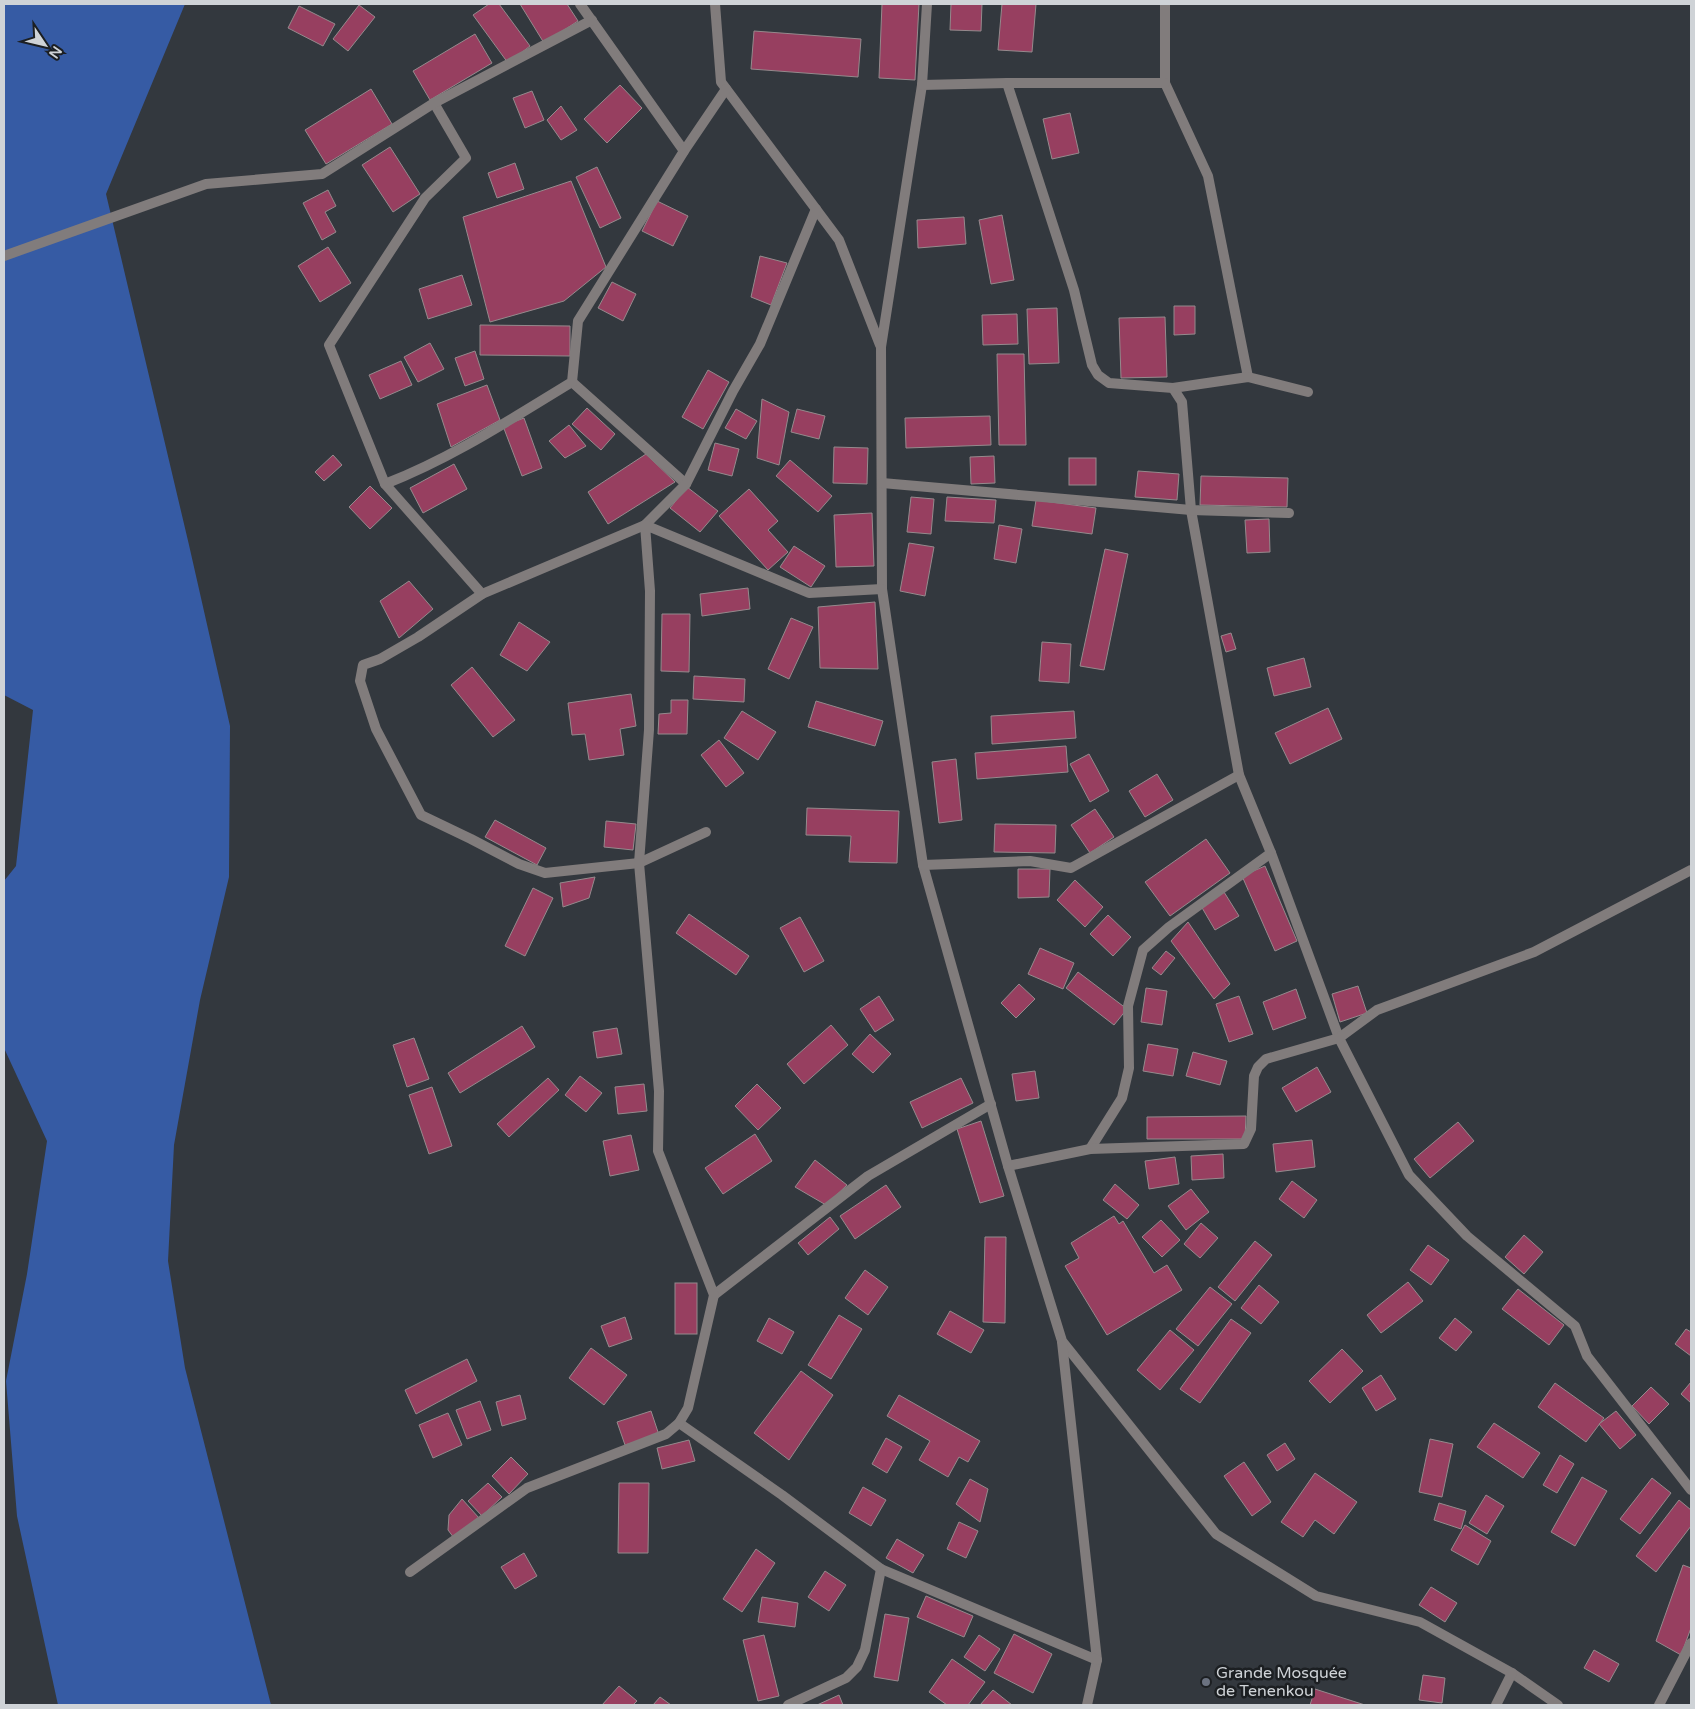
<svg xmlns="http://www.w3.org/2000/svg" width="1695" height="1709" font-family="'Varela Round',sans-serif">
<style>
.water{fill:#365ba4}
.building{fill:#973f60;stroke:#958a8d}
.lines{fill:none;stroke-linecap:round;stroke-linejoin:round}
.street{stroke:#817c7c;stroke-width:10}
.worship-dot{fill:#6b7280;stroke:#1c1f22;stroke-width:2}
.labels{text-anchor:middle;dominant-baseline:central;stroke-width:5;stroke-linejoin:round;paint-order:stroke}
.poi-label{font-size:16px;fill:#cfd3d7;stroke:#1c1f22;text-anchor:start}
</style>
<rect width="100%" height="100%" fill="#33383e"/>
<path class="water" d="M 4,4 L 185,4 L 106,194 L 189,545 L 230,726 L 229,877 L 200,1000 L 174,1145 L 168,1261 L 185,1368 L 271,1705 L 58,1705 L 17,1516 L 6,1381 L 27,1274 L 47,1141 L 4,1048 L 4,881 L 16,866 L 33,710 L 4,695 Z"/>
<g class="building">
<path d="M 489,4 L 499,4 L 530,46 L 508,63 L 473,15 Z"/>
<path d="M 520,4 L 567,4 L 578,21 L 544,43 Z"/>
<path d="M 882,4 L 919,4 L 915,80 L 879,78 Z"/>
<path d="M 951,4 L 982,4 L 981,31 L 950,30 Z"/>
<path d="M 1002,4 L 1036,4 L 1032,52 L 998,50 Z"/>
<path d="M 359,5 L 375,17 L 348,51 L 333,39 Z"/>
<path d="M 299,6 L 335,24 L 323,46 L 288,28 Z"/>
<path d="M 754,31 L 861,39 L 858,77 L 751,69 Z"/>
<path d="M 475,34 L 492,63 L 430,100 L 413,71 Z"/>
<path d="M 620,85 L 642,108 L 607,143 L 584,119 Z"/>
<path d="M 371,89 L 392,124 L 326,164 L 305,130 Z"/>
<path d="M 532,91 L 544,120 L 525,128 L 513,98 Z"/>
<path d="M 561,106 L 577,130 L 561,140 L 547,120 Z"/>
<path d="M 1070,113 L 1079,153 L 1052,159 L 1043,119 Z"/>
<path d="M 390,147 L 420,194 L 393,212 L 362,165 Z"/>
<path d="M 515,163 L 524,189 L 497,198 L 488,173 Z"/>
<path d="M 597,167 L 621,218 L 600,228 L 576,177 Z"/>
<path d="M 571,181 L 606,267 L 564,301 L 490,322 L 463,217 Z"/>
<path d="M 328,190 L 336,206 L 325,212 L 336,232 L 322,240 L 303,203 Z"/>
<path d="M 657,201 L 688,216 L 673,246 L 642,231 Z"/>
<path d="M 1002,215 L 1014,280 L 991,284 L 979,220 Z"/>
<path d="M 964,217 L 966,244 L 918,248 L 917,220 Z"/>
<path d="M 328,247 L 351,283 L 320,302 L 298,266 Z"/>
<path d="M 760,256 L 787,263 L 771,305 L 751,297 Z"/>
<path d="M 462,275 L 472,305 L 428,319 L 419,289 Z"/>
<path d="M 612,282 L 636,294 L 623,321 L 598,308 Z"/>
<path d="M 1174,306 L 1195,306 L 1195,334 L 1174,335 Z"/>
<path d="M 1057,308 L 1059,363 L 1029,364 L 1027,309 Z"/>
<path d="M 1017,314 L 1018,344 L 983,345 L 982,315 Z"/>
<path d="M 1165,317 L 1167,377 L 1121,378 L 1119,318 Z"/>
<path d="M 480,325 L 570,326 L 570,356 L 480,355 Z"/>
<path d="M 430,343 L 444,369 L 418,382 L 404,357 Z"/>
<path d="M 475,351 L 484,379 L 465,386 L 455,358 Z"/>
<path d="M 997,354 L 1024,354 L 1026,445 L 999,445 Z"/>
<path d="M 401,361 L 412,385 L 380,399 L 369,375 Z"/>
<path d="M 708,370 L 729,382 L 703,429 L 682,417 Z"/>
<path d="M 487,385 L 500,420 L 451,447 L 437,404 Z"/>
<path d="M 762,399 L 789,412 L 779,465 L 757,458 Z"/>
<path d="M 587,408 L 615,434 L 601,450 L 572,424 Z"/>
<path d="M 736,409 L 757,421 L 746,439 L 725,428 Z"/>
<path d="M 797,409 L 825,416 L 819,439 L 791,432 Z"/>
<path d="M 990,416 L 991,445 L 906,448 L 905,418 Z"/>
<path d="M 524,418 L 542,468 L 522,476 L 503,426 Z"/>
<path d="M 569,425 L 586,446 L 565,458 L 549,441 Z"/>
<path d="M 715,443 L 739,449 L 732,476 L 708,470 Z"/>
<path d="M 834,447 L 868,448 L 867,484 L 833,483 Z"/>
<path d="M 646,454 L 675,482 L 608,524 L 588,492 Z"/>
<path d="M 333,455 L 342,465 L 324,481 L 315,472 Z"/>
<path d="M 994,456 L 995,483 L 971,484 L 970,457 Z"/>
<rect x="1069" y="458" width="27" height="27"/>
<path d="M 790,460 L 832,496 L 818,512 L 776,476 Z"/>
<path d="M 454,464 L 467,489 L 423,513 L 410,488 Z"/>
<path d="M 1138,471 L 1179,474 L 1177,500 L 1135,497 Z"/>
<path d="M 1201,476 L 1288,478 L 1287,507 L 1200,505 Z"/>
<path d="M 370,486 L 392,508 L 370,529 L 349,507 Z"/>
<path d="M 687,487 L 718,511 L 700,532 L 670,508 Z"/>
<path d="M 749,489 L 778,521 L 768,530 L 788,552 L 768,570 L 719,516 Z"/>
<path d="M 911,497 L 934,499 L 931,534 L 907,532 Z"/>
<path d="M 947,497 L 996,500 L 994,523 L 945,521 Z"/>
<path d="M 1036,500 L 1096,508 L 1092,534 L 1032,526 Z"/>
<path d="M 872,513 L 874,566 L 836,567 L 834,515 Z"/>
<path d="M 1269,519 L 1270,552 L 1247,553 L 1245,520 Z"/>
<path d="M 999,525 L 1022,529 L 1016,563 L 994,559 Z"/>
<path d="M 909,543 L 934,547 L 925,596 L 900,591 Z"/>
<path d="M 794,546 L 825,566 L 811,587 L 780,567 Z"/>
<path d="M 1105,549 L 1128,554 L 1104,670 L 1080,666 Z"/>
<path d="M 409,581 L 433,609 L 399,638 L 380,601 Z"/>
<path d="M 748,588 L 750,609 L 702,616 L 700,594 Z"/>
<path d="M 875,602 L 878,669 L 820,668 L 818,607 Z"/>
<path d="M 662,614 L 690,614 L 689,672 L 661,671 Z"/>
<path d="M 791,618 L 813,627 L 789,679 L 768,669 Z"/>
<path d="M 519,622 L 550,642 L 527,671 L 500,655 Z"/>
<path d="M 1231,633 L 1236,649 L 1226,652 L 1221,636 Z"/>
<path d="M 1042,642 L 1071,644 L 1069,683 L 1039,681 Z"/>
<path d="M 1304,658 L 1311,687 L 1274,696 L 1267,668 Z"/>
<path d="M 472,667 L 515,720 L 493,737 L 451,685 Z"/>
<path d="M 694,676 L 745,679 L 744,702 L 693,699 Z"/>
<path d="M 631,694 L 636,726 L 620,729 L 624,755 L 589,760 L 585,734 L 572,735 L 568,703 Z"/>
<path d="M 671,700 L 688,700 L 687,734 L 658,734 L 659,714 L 671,713 Z"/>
<path d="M 816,701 L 883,721 L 875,746 L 808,727 Z"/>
<path d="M 1328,708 L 1342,739 L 1290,764 L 1275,733 Z"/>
<path d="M 742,711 L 776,732 L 758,760 L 724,738 Z"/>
<path d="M 1074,711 L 1076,738 L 992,744 L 991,716 Z"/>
<path d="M 719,740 L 744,773 L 726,787 L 701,755 Z"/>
<path d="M 1066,746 L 1068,772 L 977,779 L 975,753 Z"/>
<path d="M 1089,754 L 1109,791 L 1090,802 L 1070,764 Z"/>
<path d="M 956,759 L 962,820 L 939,823 L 932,762 Z"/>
<path d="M 1157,774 L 1173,800 L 1145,817 L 1129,791 Z"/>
<path d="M 807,808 L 899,811 L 897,863 L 849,862 L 851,836 L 806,835 Z"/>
<path d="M 1095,809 L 1114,837 L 1090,853 L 1071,825 Z"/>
<path d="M 495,820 L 546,848 L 537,865 L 485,837 Z"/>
<path d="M 606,821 L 636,824 L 633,850 L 604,847 Z"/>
<path d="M 995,824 L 1056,825 L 1055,853 L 994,852 Z"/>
<path d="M 1206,839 L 1230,873 L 1170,916 L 1145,882 Z"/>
<path d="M 1265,866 L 1297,941 L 1275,951 L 1242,876 Z"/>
<path d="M 1018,869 L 1050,869 L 1049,897 L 1018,898 Z"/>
<path d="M 595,877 L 589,898 L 563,907 L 560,883 Z"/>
<path d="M 1075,880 L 1103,907 L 1085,927 L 1057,900 Z"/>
<path d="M 533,888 L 553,898 L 525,956 L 505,946 Z"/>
<path d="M 1224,892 L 1239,916 L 1215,930 L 1201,906 Z"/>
<path d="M 689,914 L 749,956 L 736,975 L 676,933 Z"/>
<path d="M 1108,915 L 1131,937 L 1113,956 L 1090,934 Z"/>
<path d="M 800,917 L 824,961 L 804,972 L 780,928 Z"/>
<path d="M 1188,922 L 1230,984 L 1214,999 L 1171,941 Z"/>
<path d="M 1040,948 L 1074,963 L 1063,989 L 1028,974 Z"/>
<path d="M 1166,951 L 1175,958 L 1161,975 L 1152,968 Z"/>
<path d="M 1078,972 L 1127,1009 L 1114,1025 L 1066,988 Z"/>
<path d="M 1019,984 L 1035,999 L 1016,1018 L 1001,1003 Z"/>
<path d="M 1358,986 L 1367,1013 L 1340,1022 L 1332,994 Z"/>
<path d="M 1146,988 L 1167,991 L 1162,1025 L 1141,1022 Z"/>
<path d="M 1296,989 L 1306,1018 L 1273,1030 L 1263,1002 Z"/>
<path d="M 879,996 L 894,1020 L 875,1032 L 860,1009 Z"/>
<path d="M 1239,996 L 1253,1034 L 1229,1042 L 1216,1004 Z"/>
<path d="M 831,1025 L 848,1045 L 804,1084 L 787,1064 Z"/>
<path d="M 522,1026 L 535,1047 L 460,1093 L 448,1073 Z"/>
<path d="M 617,1028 L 622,1054 L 597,1058 L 593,1032 Z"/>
<path d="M 870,1034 L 891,1054 L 873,1073 L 852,1054 Z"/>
<path d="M 414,1038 L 429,1079 L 407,1087 L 393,1045 Z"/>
<path d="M 1148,1044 L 1178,1049 L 1173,1076 L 1143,1071 Z"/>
<path d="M 1193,1052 L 1227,1061 L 1220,1085 L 1186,1076 Z"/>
<path d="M 1317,1067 L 1331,1092 L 1296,1112 L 1282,1088 Z"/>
<path d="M 1035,1071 L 1039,1098 L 1016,1101 L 1012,1074 Z"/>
<path d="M 580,1076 L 602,1093 L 586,1112 L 565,1095 Z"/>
<path d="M 548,1078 L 559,1090 L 509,1137 L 497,1124 Z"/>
<path d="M 961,1078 L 973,1103 L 922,1128 L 910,1102 Z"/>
<path d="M 644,1084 L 647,1111 L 618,1114 L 615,1087 Z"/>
<path d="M 757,1084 L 781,1108 L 758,1130 L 735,1106 Z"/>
<path d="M 432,1087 L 452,1146 L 429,1154 L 409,1095 Z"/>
<path d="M 1246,1116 L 1245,1139 L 1147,1139 L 1147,1117 Z"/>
<path d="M 981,1121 L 1004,1196 L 980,1203 L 957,1129 Z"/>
<path d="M 1458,1122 L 1474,1141 L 1430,1178 L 1414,1159 Z"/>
<path d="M 755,1134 L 772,1161 L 723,1194 L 705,1168 Z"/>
<path d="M 631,1135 L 639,1170 L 610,1176 L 603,1141 Z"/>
<path d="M 1312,1140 L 1315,1167 L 1276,1172 L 1273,1144 Z"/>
<path d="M 1223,1154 L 1224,1178 L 1192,1180 L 1191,1156 Z"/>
<path d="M 1175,1157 L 1179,1184 L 1149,1189 L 1145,1161 Z"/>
<path d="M 815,1160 L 847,1185 L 826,1205 L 795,1187 Z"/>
<path d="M 1292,1181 L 1317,1200 L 1304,1218 L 1279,1199 Z"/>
<path d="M 1115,1184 L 1139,1205 L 1127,1219 L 1103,1200 Z"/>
<path d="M 886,1185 L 901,1207 L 855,1239 L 840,1216 Z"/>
<path d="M 1191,1189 L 1209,1212 L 1186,1230 L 1168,1206 Z"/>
<path d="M 1114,1216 L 1119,1224 L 1123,1221 L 1154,1273 L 1167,1265 L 1182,1290 L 1107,1335 L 1065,1266 L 1079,1258 L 1071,1243 Z"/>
<path d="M 830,1217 L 839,1229 L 808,1255 L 798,1243 Z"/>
<path d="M 1161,1220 L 1180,1240 L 1162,1257 L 1142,1237 Z"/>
<path d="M 1201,1223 L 1218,1238 L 1200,1258 L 1184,1244 Z"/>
<path d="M 1524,1235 L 1543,1252 L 1524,1274 L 1505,1257 Z"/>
<path d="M 985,1237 L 1006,1237 L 1005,1323 L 983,1322 Z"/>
<path d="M 1255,1241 L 1272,1255 L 1235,1301 L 1218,1287 Z"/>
<path d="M 1428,1245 L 1449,1260 L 1431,1285 L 1410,1270 Z"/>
<path d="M 865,1270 L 888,1287 L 868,1315 L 845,1298 Z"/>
<path d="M 1408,1282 L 1423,1301 L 1381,1333 L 1367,1315 Z"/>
<rect x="675" y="1283" width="22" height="51"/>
<path d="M 1259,1285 L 1279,1302 L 1261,1324 L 1241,1308 Z"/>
<path d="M 1210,1287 L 1232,1304 L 1198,1346 L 1176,1329 Z"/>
<path d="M 1518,1289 L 1564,1325 L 1549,1345 L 1502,1309 Z"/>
<path d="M 950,1311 L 984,1330 L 971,1353 L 937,1334 Z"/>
<path d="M 839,1315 L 862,1329 L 831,1379 L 808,1365 Z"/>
<path d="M 625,1317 L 632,1339 L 609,1347 L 601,1326 Z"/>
<path d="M 769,1318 L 794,1332 L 782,1354 L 757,1341 Z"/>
<path d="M 1455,1318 L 1472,1332 L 1456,1351 L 1439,1338 Z"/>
<path d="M 1231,1319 L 1251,1333 L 1200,1403 L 1180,1389 Z"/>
<path d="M 1686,1329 L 1691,1332 L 1691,1356 L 1675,1344 Z"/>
<path d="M 1170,1330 L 1194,1350 L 1160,1390 L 1137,1370 Z"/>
<path d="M 591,1348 L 627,1375 L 604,1405 L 569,1378 Z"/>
<path d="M 1342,1349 L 1363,1371 L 1330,1403 L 1309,1381 Z"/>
<path d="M 467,1359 L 477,1381 L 416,1414 L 405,1390 Z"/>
<path d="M 801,1371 L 833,1395 L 789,1460 L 754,1433 Z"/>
<path d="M 1381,1375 L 1396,1399 L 1376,1411 L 1362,1388 Z"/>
<path d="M 1691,1382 L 1691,1403 L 1681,1394 Z"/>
<path d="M 1555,1383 L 1604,1418 L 1586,1442 L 1538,1407 Z"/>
<path d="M 1651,1387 L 1669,1404 L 1649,1424 L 1632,1406 Z"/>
<path d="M 520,1395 L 526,1419 L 502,1426 L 496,1402 Z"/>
<path d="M 899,1395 L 980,1441 L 968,1462 L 959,1457 L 948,1477 L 919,1460 L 930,1441 L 887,1416 Z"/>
<path d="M 480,1401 L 491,1430 L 467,1439 L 456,1410 Z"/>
<path d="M 651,1411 L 659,1435 L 625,1445 L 617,1422 Z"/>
<path d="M 1616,1411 L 1636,1435 L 1620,1449 L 1599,1424 Z"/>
<path d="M 448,1413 L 462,1445 L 433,1458 L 419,1425 Z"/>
<path d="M 1494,1423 L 1540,1453 L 1523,1478 L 1477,1447 Z"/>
<path d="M 886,1438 L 902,1447 L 887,1473 L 872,1464 Z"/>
<path d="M 1430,1439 L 1453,1444 L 1442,1497 L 1419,1492 Z"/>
<path d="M 689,1440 L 695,1461 L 662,1469 L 657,1448 Z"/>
<path d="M 1285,1443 L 1295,1459 L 1277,1471 L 1267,1455 Z"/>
<path d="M 1560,1455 L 1574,1464 L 1557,1493 L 1543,1485 Z"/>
<path d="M 511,1457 L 528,1474 L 509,1494 L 492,1476 Z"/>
<path d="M 1244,1462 L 1271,1502 L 1252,1516 L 1224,1476 Z"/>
<path d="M 1315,1473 L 1357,1502 L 1334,1534 L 1315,1520 L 1303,1537 L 1281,1522 Z"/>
<path d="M 1582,1477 L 1607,1491 L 1575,1546 L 1551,1532 Z"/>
<path d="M 1652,1478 L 1671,1493 L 1640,1534 L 1620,1519 Z"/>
<path d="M 970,1479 L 988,1489 L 980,1522 L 956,1504 Z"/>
<path d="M 488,1483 L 502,1497 L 482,1516 L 468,1501 Z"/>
<path d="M 619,1483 L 649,1483 L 648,1553 L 618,1553 Z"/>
<path d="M 863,1487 L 886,1500 L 871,1526 L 849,1513 Z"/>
<path d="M 1486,1495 L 1504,1506 L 1487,1534 L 1469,1523 Z"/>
<path d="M 462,1499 L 479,1518 L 454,1538 L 448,1530 L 449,1515 Z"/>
<path d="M 1679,1500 L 1691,1510 L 1691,1526 L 1656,1572 L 1636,1556 Z"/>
<path d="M 1439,1503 L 1466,1511 L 1461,1529 L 1434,1520 Z"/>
<path d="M 959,1522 L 978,1531 L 966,1558 L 947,1549 Z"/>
<path d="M 1465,1525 L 1491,1541 L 1478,1565 L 1451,1550 Z"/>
<path d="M 897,1539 L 924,1555 L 913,1573 L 886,1558 Z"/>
<path d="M 756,1549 L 775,1563 L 742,1612 L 723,1599 Z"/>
<path d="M 524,1553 L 537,1576 L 515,1589 L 501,1567 Z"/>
<path d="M 1683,1565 L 1691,1568 L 1691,1628 L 1681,1655 L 1656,1641 Z"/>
<path d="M 825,1571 L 846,1585 L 829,1611 L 808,1597 Z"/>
<path d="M 1431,1587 L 1457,1603 L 1445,1622 L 1419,1605 Z"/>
<path d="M 926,1596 L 973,1616 L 964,1637 L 917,1617 Z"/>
<path d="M 762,1597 L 798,1603 L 795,1627 L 758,1622 Z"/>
<path d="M 885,1614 L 909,1618 L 898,1681 L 874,1677 Z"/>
<path d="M 1014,1634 L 1052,1654 L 1033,1693 L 994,1673 Z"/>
<path d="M 764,1635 L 779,1696 L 758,1701 L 743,1640 Z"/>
<path d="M 979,1635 L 1000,1649 L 985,1671 L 964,1657 Z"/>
<path d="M 1594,1650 L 1619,1664 L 1609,1682 L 1584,1668 Z"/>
<path d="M 952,1659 L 985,1682 L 968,1705 L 947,1705 L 929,1692 Z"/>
<path d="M 1423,1675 L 1445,1678 L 1442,1703 L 1419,1700 Z"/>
<path d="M 619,1686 L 637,1701 L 633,1705 L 602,1705 Z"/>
<path d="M 1315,1689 L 1365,1705 L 1310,1705 Z"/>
<path d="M 993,1690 L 1012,1705 L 980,1705 Z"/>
<path d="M 839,1695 L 843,1705 L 817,1705 Z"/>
<path d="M 660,1697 L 671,1705 L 653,1705 Z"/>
</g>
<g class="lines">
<g class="street">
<path d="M 580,4 L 684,151"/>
<path d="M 715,4 L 721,82 L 839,240 L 880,345"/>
<path d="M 927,4 L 922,85 L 881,347 L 882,589 L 923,865 L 1008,1166 L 1062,1341 L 1216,1534 L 1316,1596 L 1420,1622 L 1512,1673 L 1558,1705"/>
<path d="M 1165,4 L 1165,83 L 1208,176 L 1248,377"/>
<path d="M 1007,83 L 1074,290 L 1092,365 L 1098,375 L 1109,383 L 1173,388"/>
<path d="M 922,85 L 1007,83 L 1165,83"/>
<path d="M 434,103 L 466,158 L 425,198 L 329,345 L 385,484 L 482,594"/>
<path d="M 4,256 L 206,184 L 322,174 L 434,103 L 592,20"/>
<path d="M 572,382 L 686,484"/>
<path d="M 1308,392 L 1248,377 L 1173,388 L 1182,402 L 1191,510 L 1239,775 L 1271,853 L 1339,1038 L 1409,1175 L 1467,1236 L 1575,1326 L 1587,1356 L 1691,1490"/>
<path d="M 882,483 L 1191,510 L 1289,513"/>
<path d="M 385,484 C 452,458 511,419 572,382 L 578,321 L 684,151 L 726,89"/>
<path d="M 706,832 L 639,863 L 545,873 L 519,864 L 471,839 L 421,815 L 376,729 L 360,681 L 363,665 L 380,659 L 418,637 L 482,594 L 645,525 L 686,484 L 733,391 L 760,344 L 816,209"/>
<path d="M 923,865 L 1030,861 L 1071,868 L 1239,775"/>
<path d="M 1090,1149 L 1122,1098 L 1129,1068 L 1128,1006 L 1143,950 L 1169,927 L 1271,853"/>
<path d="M 1008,1166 L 1090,1149 L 1244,1144 L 1251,1129 L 1254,1076 L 1258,1067 L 1266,1059 L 1339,1038 L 1377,1010 L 1534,952 L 1691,870"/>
<path d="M 714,1295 L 868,1176 L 991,1104"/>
<path d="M 1062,1342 L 1097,1660 L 1087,1705"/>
<path d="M 679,1423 L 782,1495 L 881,1569 L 1097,1660"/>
<path d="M 410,1572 L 527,1488 L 666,1434 L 679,1423 L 688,1408 L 714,1295 L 658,1151 L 659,1091 L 639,863 L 649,730 L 650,591 L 645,525 L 809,593 L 882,589"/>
<path d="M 788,1705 L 846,1678 L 857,1667 L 865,1650 L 881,1569"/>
<path d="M 1496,1705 L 1512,1673"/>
<path d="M 1659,1705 L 1691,1643"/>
</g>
</g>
<circle class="worship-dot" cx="1206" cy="1682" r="5"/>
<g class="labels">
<g class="poi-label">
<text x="1216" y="1673">Grande Mosquée<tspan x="1216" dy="18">de Tenenkou</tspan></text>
</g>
</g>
<rect width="1695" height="1709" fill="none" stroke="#cfd3d7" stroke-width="10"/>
<g transform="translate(45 45) rotate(125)" stroke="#1c1f22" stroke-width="4" paint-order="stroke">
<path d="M0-4L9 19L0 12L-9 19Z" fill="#cfd3d7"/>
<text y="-8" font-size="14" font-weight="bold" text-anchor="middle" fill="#cfd3d7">N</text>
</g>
</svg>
